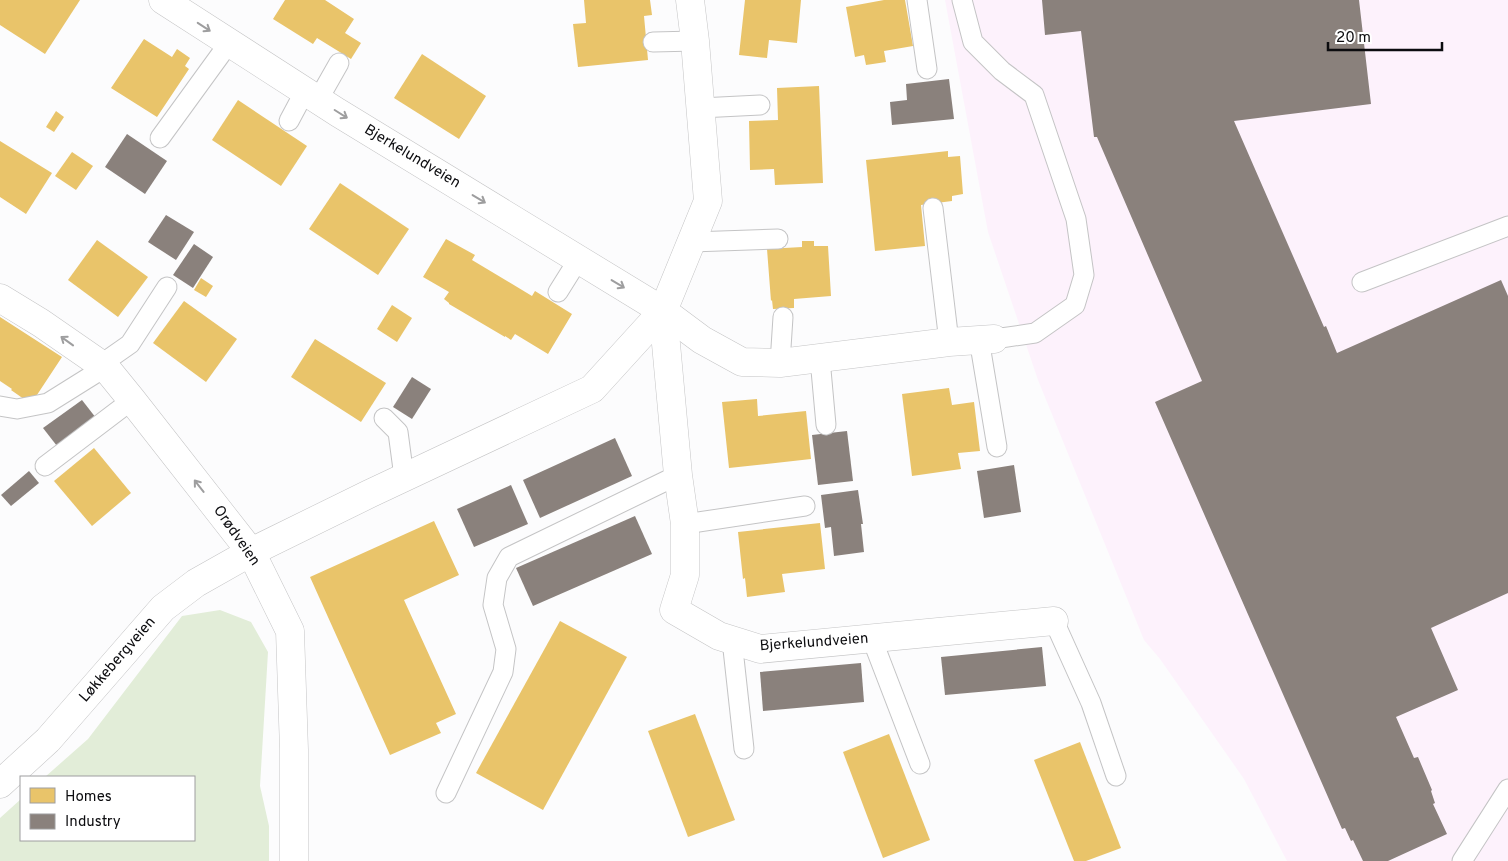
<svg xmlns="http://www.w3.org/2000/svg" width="1508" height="861" font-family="Overpass,sans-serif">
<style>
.industrial{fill:#fdf2fc}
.green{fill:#e2edd8}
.homes{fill:#e9c46a}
.industry{fill:#8a817c}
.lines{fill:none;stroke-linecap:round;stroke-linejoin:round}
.service-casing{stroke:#c4c4c5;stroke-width:21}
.minor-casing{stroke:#c4c4c5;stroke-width:29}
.service{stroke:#fff;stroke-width:19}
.minor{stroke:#fff;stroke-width:28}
.oneway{stroke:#9e9e9f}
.labels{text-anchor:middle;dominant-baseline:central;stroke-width:5;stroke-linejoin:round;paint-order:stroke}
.street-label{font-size:15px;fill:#0c0c0f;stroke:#fff}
</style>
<rect width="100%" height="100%" fill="#fcfcfd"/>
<path class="industrial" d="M 945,0 L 1508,0 L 1508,861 L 1287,861 L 1244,779 L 1160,659 L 1144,640 L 1038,380 L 988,232 Z"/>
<path class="green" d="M 220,610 L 251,622 L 268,652 L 260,786 L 269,826 L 269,861 L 0,861 L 0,818 L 21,799 L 21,840 L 194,840 L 194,777 L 45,777 L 88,739 L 182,616 Z"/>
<g class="homes">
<path d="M 0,0 L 80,0 L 45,54 L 0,25 Z"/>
<path d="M 285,0 L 325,0 L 354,19 L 345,33 L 361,43 L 351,59 L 317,38 L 313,44 L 273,19 Z"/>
<path d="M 584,0 L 650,0 L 652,15 L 644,16 L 648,60 L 578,67 L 573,24 L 586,23 Z"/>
<path d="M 745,0 L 801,0 L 797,43 L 769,40 L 767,58 L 739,55 Z"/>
<path d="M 884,0 L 905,0 L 913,46 L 884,51 L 886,62 L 866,65 L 864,55 L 855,57 L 846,7 Z"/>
<path d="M 144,39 L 172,57 L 177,49 L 190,58 L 185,66 L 189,69 L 157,117 L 111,88 Z"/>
<path d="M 422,54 L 486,96 L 459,139 L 394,98 Z"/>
<path d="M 819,86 L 823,183 L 775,185 L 774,169 L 750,170 L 749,121 L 778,120 L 777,88 Z"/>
<path d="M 238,100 L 307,146 L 281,186 L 212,140 Z"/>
<path d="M 56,111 L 64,117 L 54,132 L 46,127 Z"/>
<path d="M 0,141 L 52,173 L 26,214 L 0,197 Z"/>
<path d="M 948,151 L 948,157 L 960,156 L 963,194 L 952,196 L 952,201 L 921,205 L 925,246 L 875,251 L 866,160 Z"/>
<path d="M 72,152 L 93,166 L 76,190 L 55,176 Z"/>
<path d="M 340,183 L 409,229 L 378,275 L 309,229 Z"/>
<path d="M 446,239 L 475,255 L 472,260 L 532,296 L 535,291 L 572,314 L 548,354 L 515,334 L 511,340 L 505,336 L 505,337 L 449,304 L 449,303 L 444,299 L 449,292 L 423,277 Z"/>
<path d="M 97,240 L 148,277 L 118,317 L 68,280 Z"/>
<path d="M 802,241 L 814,241 L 814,246 L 828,246 L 831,296 L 794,299 L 794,308 L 773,309 L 772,300 L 771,301 L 767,249 L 802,247 Z"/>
<path d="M 201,278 L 213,286 L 206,297 L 194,290 Z"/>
<path d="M 184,301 L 237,339 L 206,382 L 153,343 Z"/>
<path d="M 392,305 L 412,318 L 397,342 L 377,329 Z"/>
<path d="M 0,317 L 62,357 L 31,404 L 11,390 L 12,389 L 0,381 Z"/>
<path d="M 315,339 L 386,383 L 361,422 L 291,377 Z"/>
<path d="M 949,388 L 952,405 L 974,402 L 980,451 L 958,453 L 961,469 L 912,476 L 902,394 Z"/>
<path d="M 757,399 L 758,416 L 806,411 L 811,459 L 729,468 L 722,402 Z"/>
<path d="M 94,448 L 131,493 L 92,526 L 54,481 Z"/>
<path d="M 434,521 L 459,575 L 404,600 L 456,714 L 436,723 L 441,733 L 390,755 L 310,577 Z"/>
<path d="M 820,523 L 825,569 L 782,574 L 785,592 L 747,597 L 745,578 L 743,579 L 738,532 Z"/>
<path d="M 560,621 L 627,657 L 543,810 L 476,773 Z"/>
<path d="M 695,714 L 735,820 L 688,837 L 648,731 Z"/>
<path d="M 889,734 L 930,840 L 883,858 L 843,752 Z"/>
<path d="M 1080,742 L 1121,848 L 1086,861 L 1074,861 L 1034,760 Z"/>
</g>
<g class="industry">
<path d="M 1042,0 L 1359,0 L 1371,104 L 1234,121 L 1324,327 L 1326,326 L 1337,353 L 1501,280 L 1508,296 L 1508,593 L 1431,628 L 1458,690 L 1396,717 L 1414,758 L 1418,757 L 1432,790 L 1431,791 L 1435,803 L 1433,804 L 1447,834 L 1388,861 L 1363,861 L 1353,840 L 1351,841 L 1345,828 L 1342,829 L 1155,402 L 1202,381 L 1097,137 L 1094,137 L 1081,31 L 1045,35 Z"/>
<path d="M 949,79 L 954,119 L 892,125 L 890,102 L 907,100 L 906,84 Z"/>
<path d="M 127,134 L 167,161 L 145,194 L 105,167 Z"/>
<path d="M 166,215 L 194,232 L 176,260 L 148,242 Z"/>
<path d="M 194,244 L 213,257 L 193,288 L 173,275 Z"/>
<path d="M 412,377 L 431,389 L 412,419 L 393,407 Z"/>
<path d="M 82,400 L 96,418 L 57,446 L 43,428 Z"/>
<path d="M 847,431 L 853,481 L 818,485 L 812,435 Z"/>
<path d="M 615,438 L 632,476 L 540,518 L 523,480 Z"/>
<path d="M 1014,465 L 1021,512 L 984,518 L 977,471 Z"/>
<path d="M 29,471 L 39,483 L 11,506 L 1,495 Z"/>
<path d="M 511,485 L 528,524 L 474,547 L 457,509 Z"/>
<path d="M 858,490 L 863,524 L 861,524 L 864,552 L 834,556 L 831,527 L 825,528 L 821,495 Z"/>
<path d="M 635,516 L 652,554 L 533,606 L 516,568 Z"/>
<path d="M 1042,647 L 1046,686 L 945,695 L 941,657 Z"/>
<path d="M 861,663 L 864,702 L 763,711 L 760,672 Z"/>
</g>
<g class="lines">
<g class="service-casing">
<g id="service">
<path d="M 917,0 L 927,69"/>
<path d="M 962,0 L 973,42 L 1002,71 L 1034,95 L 1076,219 L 1084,275 L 1075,305 L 1035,333 L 994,339"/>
<path d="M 653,42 L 695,41"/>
<path d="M 318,100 L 339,63"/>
<path d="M 700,108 L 760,105"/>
<path d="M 289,121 L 305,91"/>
<path d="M 160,138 L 229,43"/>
<path d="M 933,208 L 949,342"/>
<path d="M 691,242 L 778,239"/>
<path d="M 1362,282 L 1508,226"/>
<path d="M 558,292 L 578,260"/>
<path d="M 979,339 L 997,447"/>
<path d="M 820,359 L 826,425"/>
<path d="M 780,363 L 783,317"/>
<path d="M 100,365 L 130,344 L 167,287"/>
<path d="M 0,406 L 17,409 L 48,403 L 104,368"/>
<path d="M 384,418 L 398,432 L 404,477"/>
<path d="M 45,466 L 132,400"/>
<path d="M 685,524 L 805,506"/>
<path d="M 1054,621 L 1091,703 L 1116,776"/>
<path d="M 872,639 L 920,764"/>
<path d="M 732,640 L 744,749"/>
<path d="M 446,793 L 503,672 L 506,649 L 493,605 L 497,578 L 509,557 L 678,475"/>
<path d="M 1462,861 L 1508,789"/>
</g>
</g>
<g class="minor-casing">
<g id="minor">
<path d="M 163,0 L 337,112 L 663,311 L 702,340 L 742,362 L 780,363 L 949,342 L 994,339"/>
<path d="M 690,0 L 695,41 L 708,201 L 663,311 L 678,475 L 685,524 L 685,575 L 674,610 L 719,636 L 760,649 L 1054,621"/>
<path d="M 0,298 L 41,323 L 106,368 L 132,400 L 251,552 L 290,631 L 294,750 L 294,861"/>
<path d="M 0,784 L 48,740 L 163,608 L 196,583 L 251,552 L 369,494 L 592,389 L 663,311"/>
</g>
</g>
<use href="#service" class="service"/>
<use href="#minor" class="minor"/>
</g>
<defs><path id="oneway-shaft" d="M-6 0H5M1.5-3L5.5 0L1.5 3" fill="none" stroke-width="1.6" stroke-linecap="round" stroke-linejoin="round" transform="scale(1.25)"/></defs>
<g class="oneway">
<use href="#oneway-shaft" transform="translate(204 27) rotate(33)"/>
<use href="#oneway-shaft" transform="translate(341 114) rotate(32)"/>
<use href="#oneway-shaft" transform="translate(479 199) rotate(31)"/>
<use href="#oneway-shaft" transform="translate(618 284) rotate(31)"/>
<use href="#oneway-shaft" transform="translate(67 341) rotate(-144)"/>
<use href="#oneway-shaft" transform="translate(199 486) rotate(-128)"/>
</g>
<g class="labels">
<g class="street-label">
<text transform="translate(412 157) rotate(31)">Bjerkelundveien</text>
<text transform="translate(236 536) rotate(55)">Orødveien</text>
<text transform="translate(814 643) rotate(-4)">Bjerkelundveien</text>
<text transform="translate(118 660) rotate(-49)">Løkkebergveien</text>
</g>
</g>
<rect x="20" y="776" width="175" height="65" fill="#ffffff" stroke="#9e9e9f"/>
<rect x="30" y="788" width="25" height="15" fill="#e9c46a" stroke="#9e9e9f"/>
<text x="65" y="801" font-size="15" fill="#0c0c0f">Homes</text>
<rect x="30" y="814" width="25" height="15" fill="#8a817c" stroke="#9e9e9f"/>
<text x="65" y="826" font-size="15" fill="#0c0c0f">Industry</text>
<path d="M1328 42v8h114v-8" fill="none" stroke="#0c0c0f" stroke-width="2.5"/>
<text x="1336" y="42" font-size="15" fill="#0c0c0f" stroke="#ffffff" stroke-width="4" paint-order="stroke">20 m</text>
</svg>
